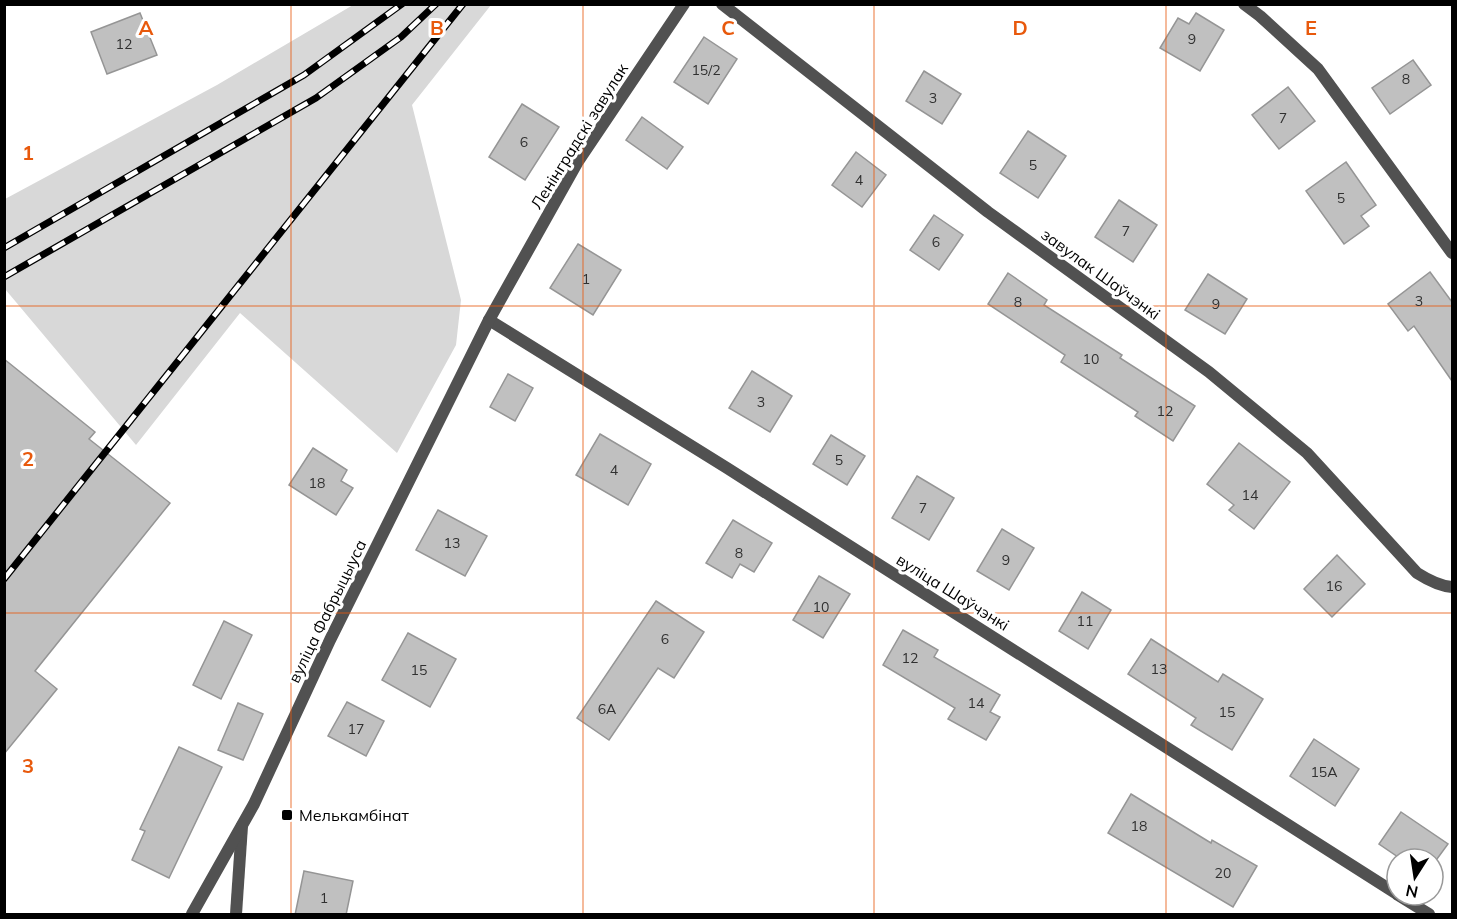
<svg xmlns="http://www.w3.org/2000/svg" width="1457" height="919" font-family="Mulish,sans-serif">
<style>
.green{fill:#d8d8d8}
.building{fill:#c0c0c0;stroke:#959595;stroke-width:1.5}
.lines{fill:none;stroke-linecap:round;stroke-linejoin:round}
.minor{stroke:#515151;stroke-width:12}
.tertiary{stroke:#515151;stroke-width:12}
.rail-casing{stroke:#000;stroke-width:7}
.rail{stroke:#fff;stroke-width:4.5;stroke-dasharray:14;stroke-linecap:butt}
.grid{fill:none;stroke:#e8590c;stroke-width:1.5;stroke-opacity:0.55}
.poi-dot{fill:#000;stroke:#fff;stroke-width:2}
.labels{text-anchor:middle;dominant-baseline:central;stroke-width:6;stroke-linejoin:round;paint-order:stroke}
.number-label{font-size:14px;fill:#303030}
.street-label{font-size:16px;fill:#000;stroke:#fff}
.poi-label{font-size:16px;fill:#000;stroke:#fff;text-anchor:start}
.grid-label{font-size:20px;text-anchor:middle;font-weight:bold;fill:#e8590c;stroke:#fff;stroke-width:6;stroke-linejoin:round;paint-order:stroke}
</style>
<rect width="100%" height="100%" fill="#fff"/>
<path class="green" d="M 353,5 L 491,5 L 412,105 L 461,300 L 456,345 L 397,453 L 240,313 L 136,445 L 5,289 L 5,199 L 217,85 Z"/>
<g class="building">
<path d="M 140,13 L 157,55 L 107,74 L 91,32 Z"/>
<path d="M 1196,13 L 1224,30 L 1200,71 L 1160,48 L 1178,18 L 1189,24 Z"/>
<path d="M 704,37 L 737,59 L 708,104 L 674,82 Z"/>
<path d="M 1413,60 L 1431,85 L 1390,114 L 1372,88 Z"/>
<path d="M 924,71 L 961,94 L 942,124 L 906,101 Z"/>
<path d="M 1288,87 L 1315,121 L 1279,149 L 1252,115 Z"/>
<path d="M 522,104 L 559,127 L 525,180 L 489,157 Z"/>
<path d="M 642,117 L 683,147 L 667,169 L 626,140 Z"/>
<path d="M 1028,131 L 1066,156 L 1038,198 L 1000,173 Z"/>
<path d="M 856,152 L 886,175 L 862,207 L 832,185 Z"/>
<path d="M 1346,162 L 1376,205 L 1361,216 L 1369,226 L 1344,244 L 1306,191 Z"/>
<path d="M 1119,200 L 1157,225 L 1133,262 L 1095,237 Z"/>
<path d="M 934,215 L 963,235 L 939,270 L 910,250 Z"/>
<path d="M 578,244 L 621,270 L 593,315 L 550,288 Z"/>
<path d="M 1430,272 L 1452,302 L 1452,381 L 1414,326 L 1408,331 L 1388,304 Z"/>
<path d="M 1008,273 L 1047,300 L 1044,305 L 1122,355 L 1120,358 L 1195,406 L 1173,441 L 1135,416 L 1138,412 L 1061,362 L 1065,355 L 988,304 Z"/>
<path d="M 1208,274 L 1247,299 L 1225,334 L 1185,310 Z"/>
<path d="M 4,359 L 95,432 L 89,439 L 170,503 L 35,671 L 57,689 L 4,754 Z"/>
<path d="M 752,371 L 792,396 L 770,432 L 729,408 Z"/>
<path d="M 508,374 L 533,388 L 515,421 L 490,407 Z"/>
<path d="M 600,434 L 651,464 L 628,505 L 576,475 Z"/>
<path d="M 831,435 L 865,456 L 847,485 L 813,464 Z"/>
<path d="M 1239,443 L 1290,482 L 1254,529 L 1229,510 L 1234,505 L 1207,484 Z"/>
<path d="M 313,448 L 347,470 L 341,481 L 353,488 L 336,515 L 289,485 Z"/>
<path d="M 917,476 L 954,498 L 929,540 L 892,518 Z"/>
<path d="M 438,510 L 487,536 L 465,576 L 416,550 Z"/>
<path d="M 733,520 L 772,543 L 754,572 L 740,564 L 732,578 L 706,563 Z"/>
<path d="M 1002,529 L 1034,548 L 1009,590 L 977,571 Z"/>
<path d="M 1337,555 L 1365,584 L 1332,617 L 1304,589 Z"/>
<path d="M 819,576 L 850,594 L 823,638 L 793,620 Z"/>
<path d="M 1082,592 L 1111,610 L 1088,649 L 1059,631 Z"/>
<path d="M 656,601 L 704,632 L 674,678 L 658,668 L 609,740 L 577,718 Z"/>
<path d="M 224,621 L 252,635 L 221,699 L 193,685 Z"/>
<path d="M 903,630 L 938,650 L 934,657 L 1000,695 L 990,712 L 1000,717 L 986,740 L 948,719 L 955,708 L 883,665 Z"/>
<path d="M 408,633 L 456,659 L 430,707 L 382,680 Z"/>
<path d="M 1151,639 L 1218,682 L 1223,674 L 1263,699 L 1232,750 L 1191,725 L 1196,718 L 1128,674 Z"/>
<path d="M 347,702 L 384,721 L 366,756 L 328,736 Z"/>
<path d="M 238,703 L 263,714 L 243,760 L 218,750 Z"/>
<path d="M 1314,739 L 1359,769 L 1335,806 L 1290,776 Z"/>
<path d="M 179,747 L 222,767 L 169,878 L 132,860 L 145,831 L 140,829 Z"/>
<path d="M 1131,794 L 1211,843 L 1212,840 L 1257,866 L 1233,907 L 1108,833 Z"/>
<path d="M 1401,812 L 1448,844 L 1437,859 L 1401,859 L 1379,844 Z"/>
<path d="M 304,871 L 353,881 L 346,915 L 295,915 Z"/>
</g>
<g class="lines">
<g class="minor">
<path d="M 722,4 L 988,212 L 1209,372 L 1307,453 L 1417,573 C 1428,580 1439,586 1452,587"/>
<path d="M 1244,4 L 1260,16 L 1318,69 L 1452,253"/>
<path d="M 489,320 L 727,468 L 1397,894"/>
<path d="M 1398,895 L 1429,914"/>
<path d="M 236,914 L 242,826"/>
</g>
<path class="tertiary" d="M 192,914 L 254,804 L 330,640 L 489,320 L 577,163 L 684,4"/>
<g class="rail-casing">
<g id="rail">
<path d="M 4,248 L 304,75 L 402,4"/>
<path d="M 4,277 L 316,98 L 401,37 L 436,4"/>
<path d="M 4,579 L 463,4"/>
</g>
</g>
<use href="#rail" class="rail"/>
</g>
<path class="grid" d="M 291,4 L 291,914M 583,4 L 583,914M 874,4 L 874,914M 1166,4 L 1166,914M 4,306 L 1452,306M 4,613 L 1452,613"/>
<rect class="poi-dot" x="281" y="809" width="12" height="12" rx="3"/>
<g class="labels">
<g class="number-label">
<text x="1192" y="39">9</text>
<text x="124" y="44">12</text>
<text x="706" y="70">15/2</text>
<text x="1406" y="79">8</text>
<text x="933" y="98">3</text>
<text x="1283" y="118">7</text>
<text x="524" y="142">6</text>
<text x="1033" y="165">5</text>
<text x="859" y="180">4</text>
<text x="1341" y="198">5</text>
<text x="1126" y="231">7</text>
<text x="936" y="242">6</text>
<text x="586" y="279">1</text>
<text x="1419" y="301">3</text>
<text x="1018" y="302">8</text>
<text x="1216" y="304">9</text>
<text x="1091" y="359">10</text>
<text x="761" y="402">3</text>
<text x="1165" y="411">12</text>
<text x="839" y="460">5</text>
<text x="614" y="470">4</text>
<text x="317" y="483">18</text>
<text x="1250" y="495">14</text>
<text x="923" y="508">7</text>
<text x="452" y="543">13</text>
<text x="739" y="553">8</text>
<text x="1006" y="560">9</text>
<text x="1334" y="586">16</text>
<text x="821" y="607">10</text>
<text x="1085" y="621">11</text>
<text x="665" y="639">6</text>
<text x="910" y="658">12</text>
<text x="1159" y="669">13</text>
<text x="419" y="670">15</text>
<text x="976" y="703">14</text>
<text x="607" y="709">6А</text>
<text x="1227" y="712">15</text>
<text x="356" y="729">17</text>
<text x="1324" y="772">15А</text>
<text x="1139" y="826">18</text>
<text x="1223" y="873">20</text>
<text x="324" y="898">1</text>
</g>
<g class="street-label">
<text transform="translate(579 136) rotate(-58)">Ленінградскі завулак</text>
<text transform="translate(1101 274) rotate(36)">завулак Шаўчэнкі</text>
<text transform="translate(953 592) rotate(32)">вуліца Шаўчэнкі</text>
<text transform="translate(327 611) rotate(-64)">вуліца Фабрыцыуса</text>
</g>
<g class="poi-label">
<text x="299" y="815">Мелькамбінат</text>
</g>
</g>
<g class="grid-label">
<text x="146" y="35">A</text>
<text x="437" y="35">B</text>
<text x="728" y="35">C</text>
<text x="1020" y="35">D</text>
<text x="1311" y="35">E</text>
<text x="28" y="160">1</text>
<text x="28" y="466">2</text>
<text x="28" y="773">3</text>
</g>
<rect width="1457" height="919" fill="none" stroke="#000000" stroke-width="12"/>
<g transform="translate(1415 877) rotate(192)"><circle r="28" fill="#ffffff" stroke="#999999" stroke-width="1.5"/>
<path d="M0-4.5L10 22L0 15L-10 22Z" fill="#000000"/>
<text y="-9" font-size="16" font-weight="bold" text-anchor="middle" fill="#000000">N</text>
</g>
</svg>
